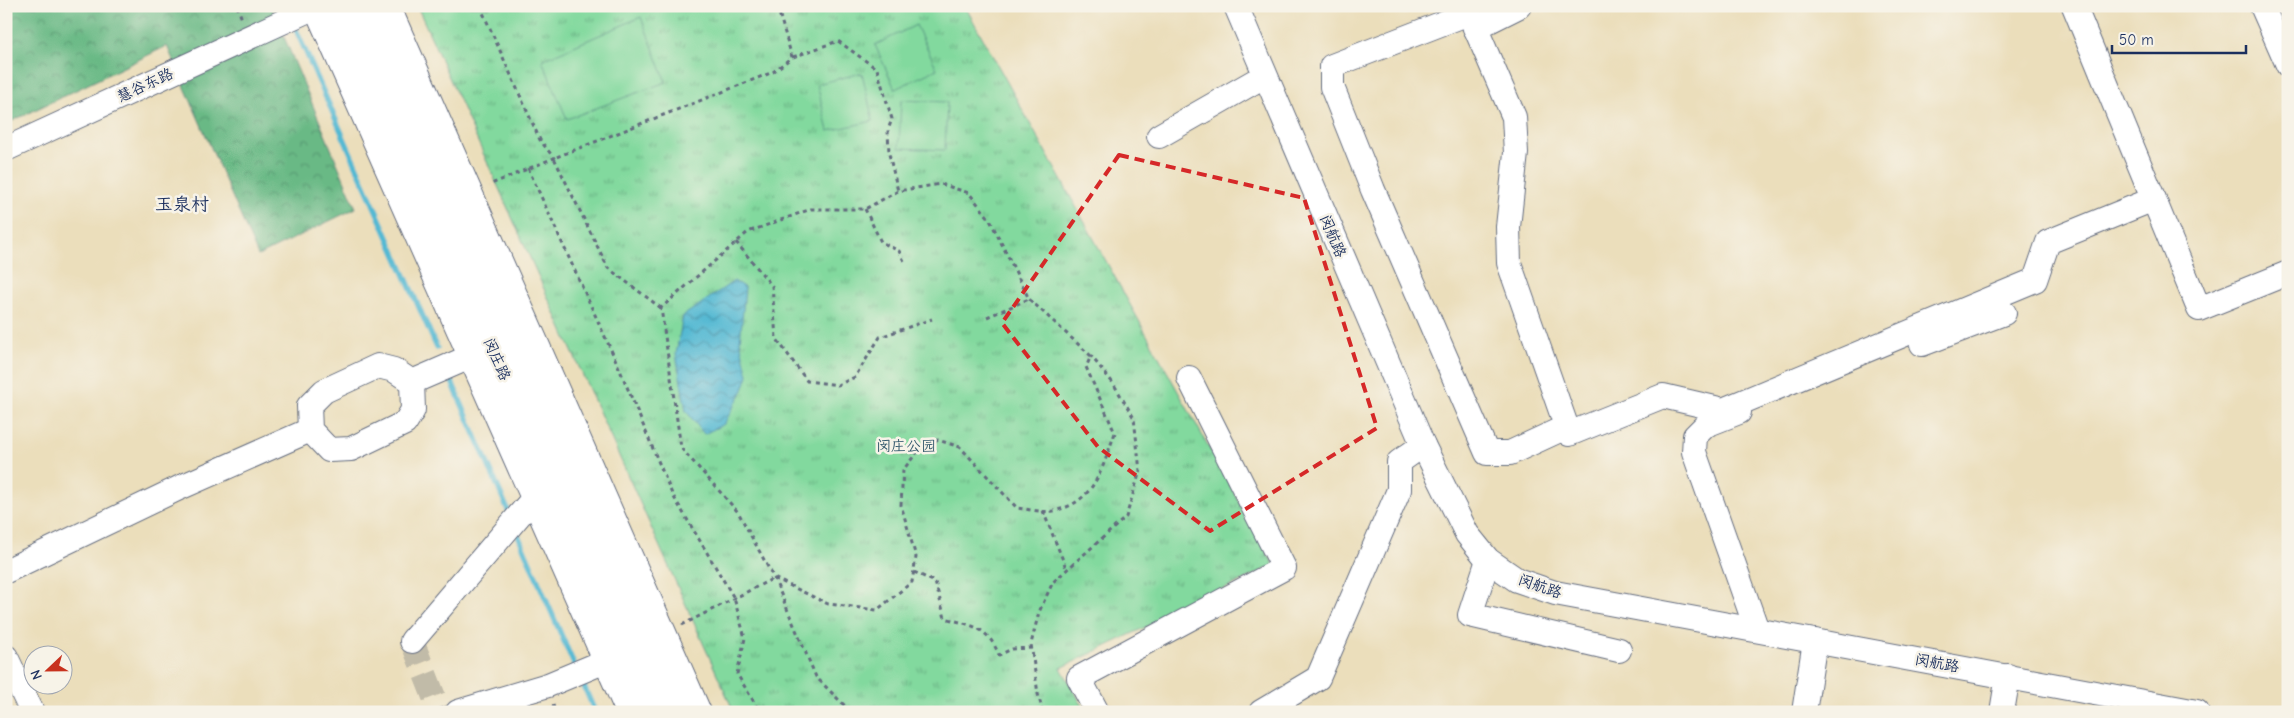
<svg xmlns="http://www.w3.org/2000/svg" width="2294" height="718" font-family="'Comic Neue','LXGW WenKai TC',sans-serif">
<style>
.grass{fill:url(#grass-tufts);stroke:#4e847e}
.forest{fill:url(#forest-crowns);stroke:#427472}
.garden{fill:#82d99e;stroke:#4e847e}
.water{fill:url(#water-waves);stroke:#387498}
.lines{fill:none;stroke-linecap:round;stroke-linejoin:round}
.stream{stroke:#55b9d3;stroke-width:5.5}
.minor-tunnel{stroke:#c1bba8;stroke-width:24;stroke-dasharray:24 12;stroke-linecap:butt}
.minor-casing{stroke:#646c7f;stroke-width:26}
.major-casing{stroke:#646c7f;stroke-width:29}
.path{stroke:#646c7f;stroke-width:3;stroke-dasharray:4 4;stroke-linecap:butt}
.minor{stroke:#fff;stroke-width:24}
.major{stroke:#fff;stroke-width:28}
.marked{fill:none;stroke:#d62828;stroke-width:4;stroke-dasharray:10 6;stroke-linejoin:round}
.labels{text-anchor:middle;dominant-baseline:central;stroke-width:5;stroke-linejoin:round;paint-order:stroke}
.street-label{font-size:15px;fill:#1b2f5e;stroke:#f7f3e8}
.park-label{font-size:15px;fill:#355a6e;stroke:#f7f3e8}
.quarter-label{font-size:18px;fill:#1b2f5e;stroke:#f7f3e8}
</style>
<defs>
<pattern id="grass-tufts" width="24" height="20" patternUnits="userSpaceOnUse" patternTransform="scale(1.25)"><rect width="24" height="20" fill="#82d99e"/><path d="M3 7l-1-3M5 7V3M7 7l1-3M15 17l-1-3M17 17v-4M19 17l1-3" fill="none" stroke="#6ab084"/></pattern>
<pattern id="forest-crowns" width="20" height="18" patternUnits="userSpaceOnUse" patternTransform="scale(1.25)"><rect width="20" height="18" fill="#69b985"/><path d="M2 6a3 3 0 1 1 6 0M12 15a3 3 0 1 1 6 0" fill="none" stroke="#569770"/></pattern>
<pattern id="water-waves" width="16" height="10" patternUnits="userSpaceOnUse" patternTransform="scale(1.25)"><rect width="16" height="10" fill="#55b9d3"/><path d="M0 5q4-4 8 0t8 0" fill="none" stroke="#4697ae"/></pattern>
</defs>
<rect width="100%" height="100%" fill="#f7f3e8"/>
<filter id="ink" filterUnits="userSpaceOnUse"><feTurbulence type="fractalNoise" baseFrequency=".02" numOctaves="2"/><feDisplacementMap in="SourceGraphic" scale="10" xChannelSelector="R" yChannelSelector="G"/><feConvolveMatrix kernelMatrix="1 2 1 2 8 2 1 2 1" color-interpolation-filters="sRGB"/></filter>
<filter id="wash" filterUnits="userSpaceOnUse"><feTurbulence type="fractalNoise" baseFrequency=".0096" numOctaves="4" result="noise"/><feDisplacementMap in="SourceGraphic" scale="20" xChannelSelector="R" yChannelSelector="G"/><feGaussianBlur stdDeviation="1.12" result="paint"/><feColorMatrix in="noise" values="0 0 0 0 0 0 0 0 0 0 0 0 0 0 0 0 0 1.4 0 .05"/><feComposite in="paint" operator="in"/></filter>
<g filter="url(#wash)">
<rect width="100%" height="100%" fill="#ebdebb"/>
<path class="grass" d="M 417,6 L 965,6 L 1274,565 L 1061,668 L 1086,712 L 734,712 Z"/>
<path class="forest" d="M 6,6 L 271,6 L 356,208 L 258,256 L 167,46 L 6,124 Z"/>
<g class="garden">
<path d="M 641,17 L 666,82 L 567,119 L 542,60 Z"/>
<path d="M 916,25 L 937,69 L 895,89 L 875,45 Z"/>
<path d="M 862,73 L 873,121 L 828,131 L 817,84 Z"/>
<path d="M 901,100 L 947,102 L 945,150 L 899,148 Z"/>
</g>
<path class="water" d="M 734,281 L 745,288 L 740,342 L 748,375 L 743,390 L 724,424 L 704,434 L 686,411 L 676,354 L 683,316 Z"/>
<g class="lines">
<g class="stream">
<path d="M 293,23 L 437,348"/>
<path d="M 449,375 L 511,517"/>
<path d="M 515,528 L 576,669"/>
<path d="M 580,677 L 595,712"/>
</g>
</g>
</g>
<g filter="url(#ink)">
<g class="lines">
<path class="minor-tunnel" d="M 412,641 L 440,712"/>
<g class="minor-casing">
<g id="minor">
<path d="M 315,6 L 628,712"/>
<path d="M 388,6 L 699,712"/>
<path d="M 1236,6 L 1423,445 L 1467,534 L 1488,560 L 1517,580 L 1555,593 L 2197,712"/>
<path d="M 1466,6 L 1514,117 L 1516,153 L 1508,227 L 1509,263 L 1569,434 L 1663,396 L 1723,410 L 2035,280 L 2048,242 L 2154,199"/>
<path d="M 2074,6 L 2199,309 L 2288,273"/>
<path d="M 2262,6 L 2288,65"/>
<path d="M 1469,13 L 1332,66 L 1332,87 L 1373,190 L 1487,453 L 1510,453 L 1566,427"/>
<path d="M 1475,28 L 1519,6"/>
<path d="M 1159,136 L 1264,76"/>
<path d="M 6,149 L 315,7"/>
<path d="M 1922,344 L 2004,313"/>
<path d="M 378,366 L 394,370 L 412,382 L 413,410 L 405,423 L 351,449 L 329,450 L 310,430 L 309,406 L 324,391 Z"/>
<path d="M 412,382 L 470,357"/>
<path d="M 1739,412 L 1706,425 L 1695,436 L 1694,452 L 1757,630"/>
<path d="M 1488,560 L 1470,615 L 1619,650"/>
<path d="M 6,571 L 179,488 L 310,430"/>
<path d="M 412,641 L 533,499"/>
<path d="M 6,657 L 32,712"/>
<path d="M 458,712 L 548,685 L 620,655"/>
<path d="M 1097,712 L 1079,678 L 1284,568 L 1189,378"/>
<path d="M 1261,712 L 1318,678 L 1399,490 L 1399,462 L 1423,445"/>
<path d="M 1804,712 L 1815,641"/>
<path d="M 2002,712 L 2008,676"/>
</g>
</g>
<g class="major-casing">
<g id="major">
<path d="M 339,6 L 655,712"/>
<path d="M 367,6 L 677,712"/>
</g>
</g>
<g class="path">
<path d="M 237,6 L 242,19"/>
<path d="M 480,6 L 540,140 L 554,158 L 489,185"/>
<path d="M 793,57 L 838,41 L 877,69 L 892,119 L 888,130 L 889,154 L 898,191"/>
<path d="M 528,168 L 617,363 L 672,494 L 734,598 L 745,638 L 737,674 L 760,712"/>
<path d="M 865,209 L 881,242 L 899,251 L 905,263"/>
<path d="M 736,242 L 772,286 L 776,338 L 807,381 L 838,385 L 855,377 L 880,337 L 932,319"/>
<path d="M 661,308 L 608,268 L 554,158 L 773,72 L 792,57 L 777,6"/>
<path d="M 987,317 L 1029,299"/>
<path d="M 1043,511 L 1067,570"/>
<path d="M 914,572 L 935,582 L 945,618 C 973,626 987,626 999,655 L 1012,649 L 1032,648"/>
<path d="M 682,625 L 774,578 L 828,604 L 877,610 L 912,582 L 916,557 L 901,505 L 903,470 L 922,446 L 938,440 L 960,447 L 1017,508 C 1028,509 1042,513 1053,511 C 1095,503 1102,468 1115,433 L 1086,367 L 1091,356 L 1029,299 L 989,218 L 969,193 L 941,184 L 898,191 L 865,209 L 811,209 L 748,232 L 661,308 L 681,448 L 738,512 L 774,578 L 816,677 L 851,712"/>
<path d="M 553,705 L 555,712"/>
<path d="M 1043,712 L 1038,694 L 1031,644 L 1039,612 L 1053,582 L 1126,517 L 1140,471 L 1134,418 L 1113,383 L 1091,356"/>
</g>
<use href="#minor" class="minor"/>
<use href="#major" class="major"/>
</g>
</g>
<path class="marked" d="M 1119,155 L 1304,198 L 1377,428 L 1210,531 L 1098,447 L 1002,323 Z"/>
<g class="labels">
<g class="street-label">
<text transform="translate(145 85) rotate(-25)">慧谷东路</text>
<text transform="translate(1333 236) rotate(67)">闵航路</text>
<text transform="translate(497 359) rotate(66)">闵庄路</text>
<text transform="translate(1540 586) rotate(19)">闵航路</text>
<text transform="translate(1937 663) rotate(10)">闵航路</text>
</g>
<g class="park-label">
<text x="906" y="446">闵庄公园</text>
</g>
<g class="quarter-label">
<text x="182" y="204">玉泉村</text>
</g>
</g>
<rect width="2294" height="718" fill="none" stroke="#f7f3e8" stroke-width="25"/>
<g transform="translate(48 670) rotate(248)"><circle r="24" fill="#f7f3e8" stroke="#9fa5b1"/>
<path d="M0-4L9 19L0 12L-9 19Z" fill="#c8321e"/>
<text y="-8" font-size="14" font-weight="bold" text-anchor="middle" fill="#1b2f5e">N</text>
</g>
<path d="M2112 45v8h134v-8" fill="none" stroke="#1b2f5e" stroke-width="2.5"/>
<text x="2119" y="45" font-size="15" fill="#1b2f5e" stroke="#f7f3e8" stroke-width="4" paint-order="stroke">50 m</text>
</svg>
